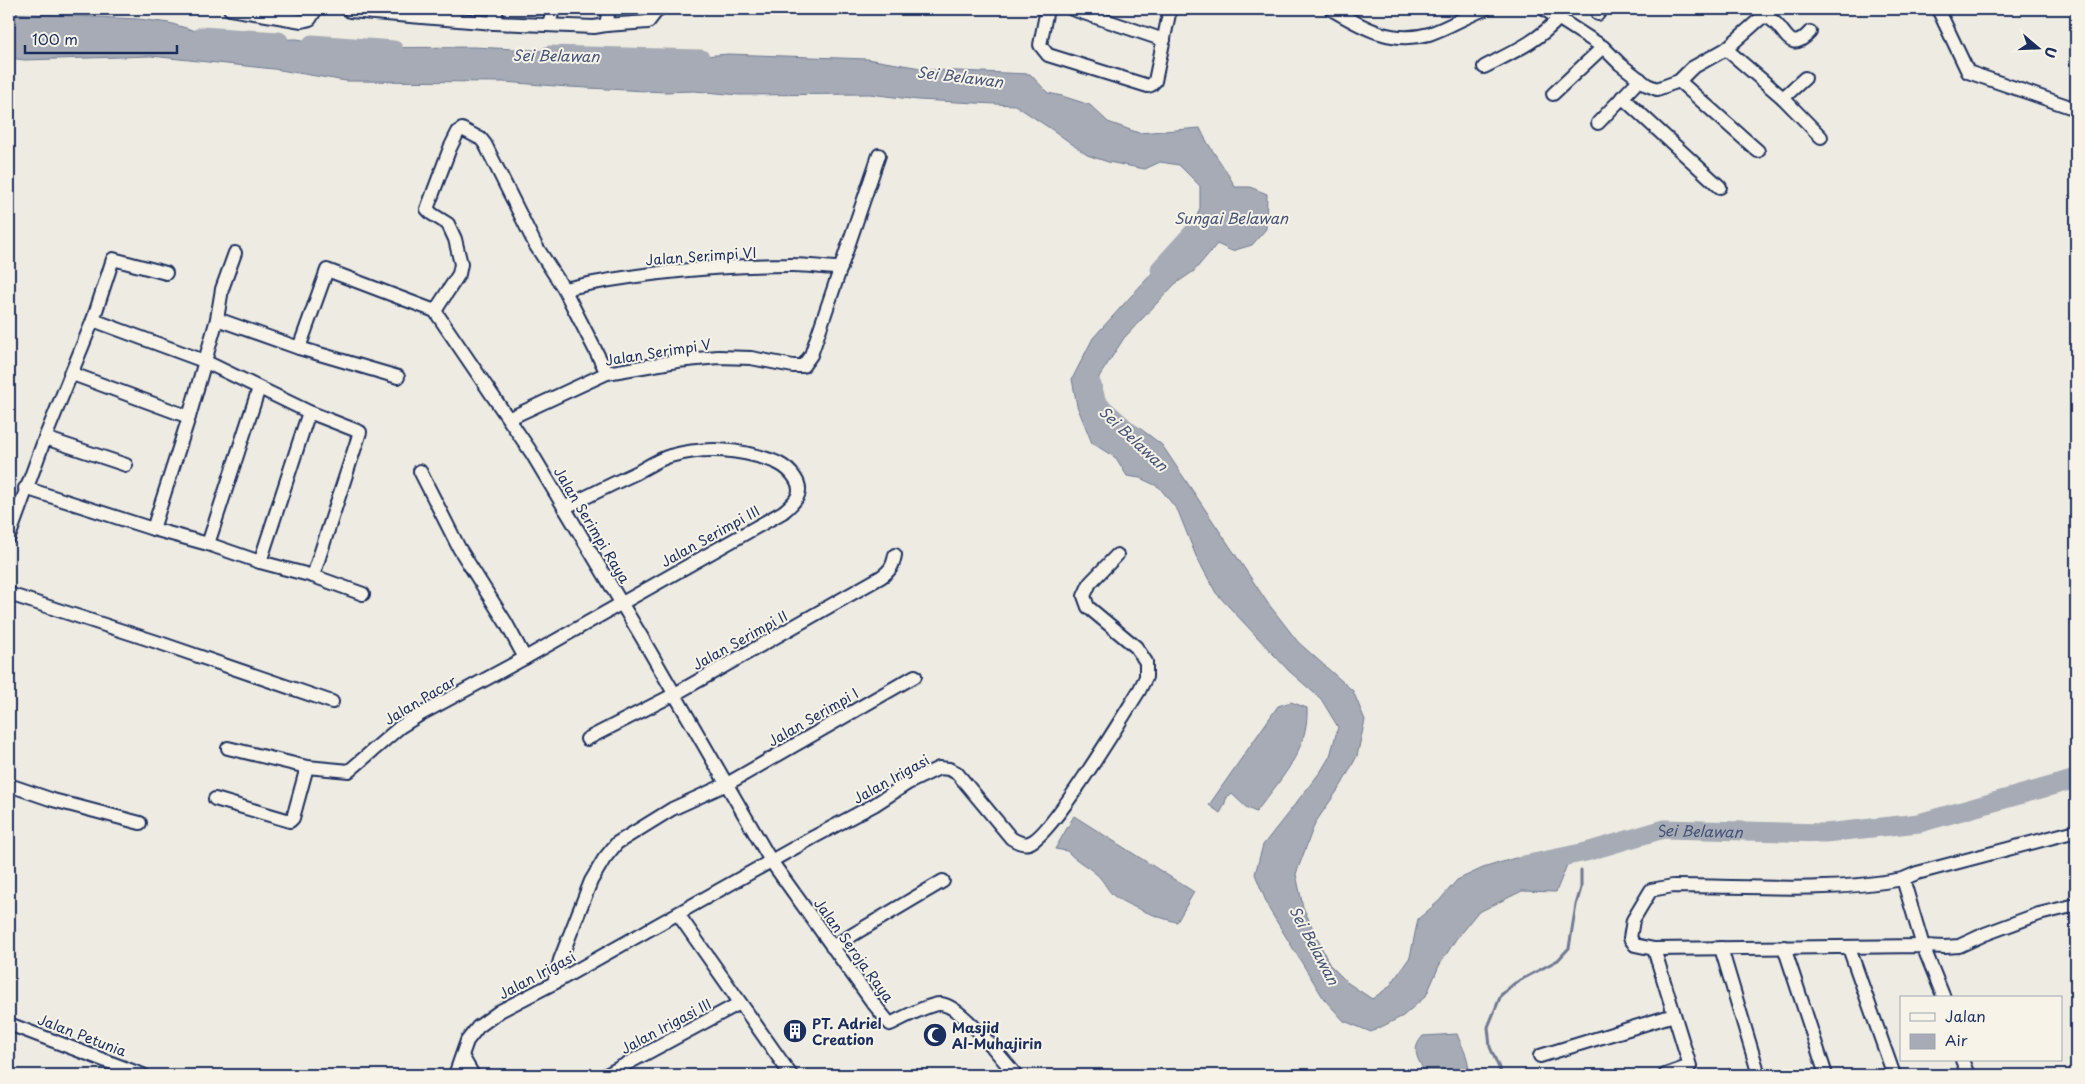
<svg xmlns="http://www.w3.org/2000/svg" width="2085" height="1084" font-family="'Playpen Sans',sans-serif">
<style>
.water{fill:#a6abb5;stroke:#6e7992}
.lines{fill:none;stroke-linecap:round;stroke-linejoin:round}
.stream{stroke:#6e7992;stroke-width:3}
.river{stroke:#a6abb5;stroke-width:19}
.minor-casing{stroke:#1b2f5e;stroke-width:16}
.minor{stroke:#f7f3e8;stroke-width:12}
.labels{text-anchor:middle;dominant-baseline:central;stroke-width:4;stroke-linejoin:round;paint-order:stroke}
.street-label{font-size:14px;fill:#1b2f5e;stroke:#f7f3e8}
.poi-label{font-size:14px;font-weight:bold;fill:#1b2f5e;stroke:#f7f3e8;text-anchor:start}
.water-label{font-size:15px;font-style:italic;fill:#455478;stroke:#f7f3e8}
</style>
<rect width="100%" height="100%" fill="#eeebe2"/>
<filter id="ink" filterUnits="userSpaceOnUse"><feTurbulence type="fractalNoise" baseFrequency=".02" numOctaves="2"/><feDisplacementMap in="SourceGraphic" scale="10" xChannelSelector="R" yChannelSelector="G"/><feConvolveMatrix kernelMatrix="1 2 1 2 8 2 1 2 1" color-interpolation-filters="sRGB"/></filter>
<g filter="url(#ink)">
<g class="water">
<path d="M 9,13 L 139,19 L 169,23 L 213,36 L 246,40 L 297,39 L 351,48 L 474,47 L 534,50 L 579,56 L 622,59 L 669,59 L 728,54 L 867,59 L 933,70 L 1030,74 L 1048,93 L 1062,96 L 1090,105 L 1108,122 L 1139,133 L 1200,128 C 1209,149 1225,166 1235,187 L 1250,187 L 1267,194 L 1266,229 L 1252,245 L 1232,251 L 1217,244 L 1194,271 L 1175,284 L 1124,338 L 1099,377 L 1098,403 L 1117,425 L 1137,426 L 1162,445 L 1267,602 L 1298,642 L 1353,691 L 1365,720 L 1357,756 L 1342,784 L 1315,823 L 1296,874 L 1303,907 L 1329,964 L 1348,983 L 1372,999 L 1389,987 L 1410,957 L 1418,919 L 1439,901 L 1457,880 L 1483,868 L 1515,858 L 1569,860 L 1556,892 L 1522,891 L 1477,913 L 1456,939 L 1439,966 L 1426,996 L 1403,1016 L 1371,1032 L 1344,1021 L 1324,999 L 1269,909 L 1255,874 L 1263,845 L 1321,771 L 1330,756 L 1338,727 L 1321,699 L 1289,671 L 1216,593 L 1196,556 L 1178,511 L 1159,487 L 1140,478 L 1127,476 L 1116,458 L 1092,443 L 1077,406 L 1072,379 L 1093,338 L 1153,272 L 1181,247 L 1191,232 L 1200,208 L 1200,186 L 1179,165 L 1160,162 L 1145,169 L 1108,162 L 1087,155 L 1057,133 L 1015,105 L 918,100 L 870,94 L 739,95 L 694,91 L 665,92 L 569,87 L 503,82 L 346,81 L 274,69 L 151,56 L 25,60 L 9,58 Z"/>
<path d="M 1291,702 L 1307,708 C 1309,750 1280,780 1256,812 L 1247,808 L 1232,794 L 1227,796 L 1224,806 L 1220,813 L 1209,805 L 1278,706 Z"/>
<path d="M 1074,816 L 1194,892 L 1177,922 C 1164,920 1120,903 1112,894 C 1106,888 1103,879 1095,873 C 1086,865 1076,861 1067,851 L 1055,849 Z"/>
<path d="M 1457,1034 C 1462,1048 1471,1060 1468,1075 L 1422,1075 L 1423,1069 C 1416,1056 1412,1048 1423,1036 Z"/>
</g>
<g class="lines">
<path class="stream" d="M 1502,1075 L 1490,1047 L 1488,1027 L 1501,995 L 1515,983 L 1558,960 L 1569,948 L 1576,905 L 1581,888 L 1581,870"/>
<g class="river">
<path d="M 202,36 L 279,41"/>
<path d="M 312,44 L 394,50"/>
<path d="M 549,55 L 701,59"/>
<path d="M 1160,269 L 1200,225"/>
<path d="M 1092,385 L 1097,403 L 1141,442"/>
<path id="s1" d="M 1524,865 L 1586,852 L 1664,829 L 1825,833 L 1919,823 L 2076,779"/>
</g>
<g class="minor-casing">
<g id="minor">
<path d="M 230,9 L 302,21 L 310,19 L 316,9"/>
<path d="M 1047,9 L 1040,45 L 1048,55 L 1148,86 L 1151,85 L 1155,81 L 1170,9"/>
<path d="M 1072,9 L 1164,40"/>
<path d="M 1331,9 C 1362,27 1391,45 1429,34 C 1448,28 1466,16 1485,9"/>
<path d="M 1544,9 L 1603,47 L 1620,64 L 1647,85 L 1657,89 L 1679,81 L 1692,68 L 1726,49 L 1761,18 L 1767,17 C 1787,26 1787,57 1810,32"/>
<path d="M 1938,9 L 1968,72 L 2076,109"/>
<path d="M 350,11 L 494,23 L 594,27 L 606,25 L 609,9"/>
<path d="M 1598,14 L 1601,9"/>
<path d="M 494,23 L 497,9"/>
<path d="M 549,25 L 553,9"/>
<path d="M 606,25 L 648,22 L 658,9"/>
<path d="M 1726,49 L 1783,98 L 1821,137"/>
<path d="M 1484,67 C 1513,52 1537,42 1559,18"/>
<path d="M 1679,81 L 1758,151"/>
<path d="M 1553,94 L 1603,47"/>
<path d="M 1622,97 L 1720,187"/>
<path d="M 1783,98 L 1805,78"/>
<path d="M 1598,123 L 1640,79"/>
<path d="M 564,289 C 638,273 713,266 788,265 C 805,264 824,268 841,268"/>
<path d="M 435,311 L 459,274 L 461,264 L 455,239 L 448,224 L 432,214 L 427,209 L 450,148 L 458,132 L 462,129 L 481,139 L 485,144 L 536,246 L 564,289 L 607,373"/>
<path d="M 217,319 L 299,348 L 327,270 L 435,311 L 531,452 L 641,636 L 771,861 L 873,1003 L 890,1024 C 901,1019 930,1003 941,1004 C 962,1006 1001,1058 1016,1075"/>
<path d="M 93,320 L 204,361 L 309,412 L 360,432 L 313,576"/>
<path d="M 299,348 L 398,377"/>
<path d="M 70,373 L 189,417"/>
<path d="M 510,418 L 607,373 L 677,361 L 718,357 L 751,358 L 793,366 L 803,366 L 811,355 L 879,155"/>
<path d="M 45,438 L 126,465"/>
<path d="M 420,471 L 459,548 L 506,623 L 525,658"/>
<path d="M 25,488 L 153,529 L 208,544 L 260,562 L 313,576 L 363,594"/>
<path d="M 153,529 L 189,417 L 217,319 L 222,289 L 235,253"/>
<path d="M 9,537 L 45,438 L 93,320 L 113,259 L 166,273"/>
<path d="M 208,544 L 259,388"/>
<path d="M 260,562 L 309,412"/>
<path d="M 9,594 L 163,644 L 332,702"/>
<path d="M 587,739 L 675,694 L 881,577 C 890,571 893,566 895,555"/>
<path d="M 228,748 L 307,767 L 349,771 L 400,727 L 421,714 L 525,658 L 783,512 C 795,502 805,493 795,478 C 786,464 772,460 757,456 C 728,448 699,448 670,456 C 659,459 647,467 636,473 C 612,484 588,496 564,508"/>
<path d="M 9,785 L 53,800 L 140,823"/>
<path d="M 215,799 L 290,821 L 293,818 L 307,767"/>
<path d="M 1903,879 C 1828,893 1750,886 1673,886 L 1651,890 L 1633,920 L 1630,938 L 1635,945 L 1654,949 L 1923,946 L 1945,947 L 1959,946 L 1985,934 L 2039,914 L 2076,905"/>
<path d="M 678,914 L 791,1075"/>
<path d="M 832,947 L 943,881"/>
<path d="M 1784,947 L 1826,1075"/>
<path d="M 1721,948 L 1759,1075"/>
<path d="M 1849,948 L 1894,1075"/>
<path d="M 1654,949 L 1690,1066 L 1665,1075"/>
<path d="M 554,983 L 560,960 L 591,881 L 604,859 L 617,843 L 672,809 L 727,784 L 915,676"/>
<path d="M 1944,998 L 1923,946 L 1903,879 L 1917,873 L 2076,831"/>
<path d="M 9,1024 L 143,1075"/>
<path d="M 462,1056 L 473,1075"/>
<path d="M 1540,1056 L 1674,1015"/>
<path d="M 1962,1060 L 1968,1075"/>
<path d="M 455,1075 L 467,1041 L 478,1027 L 500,1011 L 554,983 L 812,838 L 874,805 L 908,783 L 939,768 L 949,769 L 957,773 L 1011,838 C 1016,841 1022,845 1029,843 C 1051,837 1123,716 1139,691 L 1146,677 L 1146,662 L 1136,647 L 1088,607 L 1084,596 L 1090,583 L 1117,555"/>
<path d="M 606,1075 L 740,1003"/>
</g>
</g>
<use href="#minor" class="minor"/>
</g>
</g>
<defs>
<g id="building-disc" transform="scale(1.25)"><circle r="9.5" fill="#1b2f5e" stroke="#f7f3e8"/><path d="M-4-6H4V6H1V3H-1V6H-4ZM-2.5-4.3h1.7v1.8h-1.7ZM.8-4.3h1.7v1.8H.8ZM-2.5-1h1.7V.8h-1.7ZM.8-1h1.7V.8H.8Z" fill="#fff"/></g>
<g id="mosque-disc" transform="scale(1.25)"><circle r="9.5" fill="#1b2f5e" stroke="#f7f3e8"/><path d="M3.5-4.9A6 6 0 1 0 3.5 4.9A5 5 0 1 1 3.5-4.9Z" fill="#fff"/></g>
</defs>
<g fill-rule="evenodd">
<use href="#building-disc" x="795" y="1031"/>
<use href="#mosque-disc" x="935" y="1035"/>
</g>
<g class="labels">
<g class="street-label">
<text transform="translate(701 256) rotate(-4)">Jalan Serimpi VI</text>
<text transform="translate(658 352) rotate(-9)">Jalan Serimpi V</text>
<text transform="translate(592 525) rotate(59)">Jalan Serimpi Raya</text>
<text transform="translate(710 536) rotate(-29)">Jalan Serimpi III</text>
<text transform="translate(740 640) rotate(-29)">Jalan Serimpi II</text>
<text transform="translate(420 700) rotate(-31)">Jalan Pacar</text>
<text transform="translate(813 717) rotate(-30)">Jalan Serimpi I</text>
<text transform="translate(891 779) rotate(-29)">Jalan Irigasi</text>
<text transform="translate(854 950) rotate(54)">Jalan Seroja Raya</text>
<text transform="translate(537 975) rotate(-28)">Jalan Irigasi</text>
<text transform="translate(666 1026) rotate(-28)">Jalan Irigasi III</text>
<text transform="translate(82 1035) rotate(21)">Jalan Petunia</text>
</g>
<g class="poi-label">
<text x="812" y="1023">PT. Adriel<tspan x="812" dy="16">Creation</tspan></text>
<text x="952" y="1027">Masjid<tspan x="952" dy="16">Al-Muhajirin</tspan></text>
</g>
<g class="water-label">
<text transform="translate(556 55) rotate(1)">Sei Belawan</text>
<text transform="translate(960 76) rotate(7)">Sei Belawan</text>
<text x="1231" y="217">Sungai Belawan</text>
<text transform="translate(1134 438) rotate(43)">Sei Belawan</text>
<text stroke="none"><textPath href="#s1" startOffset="180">Sei Belawan</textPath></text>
<text transform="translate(1315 945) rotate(62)">Sei Belawan</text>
</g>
</g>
<rect width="2085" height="1084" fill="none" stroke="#f7f3e8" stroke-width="30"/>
<rect x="15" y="15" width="2055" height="1054" fill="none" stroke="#1b2f5e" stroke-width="2" filter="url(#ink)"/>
<rect x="1900" y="996" width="162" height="65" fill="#f7f3e8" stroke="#9fa5b1"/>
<rect x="1910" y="1013" width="25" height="8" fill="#f7f3e8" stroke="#9fa5b1"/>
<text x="1945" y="1022" font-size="15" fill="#1b2f5e">Jalan</text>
<rect x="1910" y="1034" width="25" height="15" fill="#a6abb5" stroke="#9fa5b1"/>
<text x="1945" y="1046" font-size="15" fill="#1b2f5e">Air</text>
<g transform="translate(2038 48) rotate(109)" stroke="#f7f3e8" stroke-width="4" paint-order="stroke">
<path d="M0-4L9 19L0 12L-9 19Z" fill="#1b2f5e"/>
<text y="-8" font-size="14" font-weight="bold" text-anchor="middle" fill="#1b2f5e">U</text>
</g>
<path d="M25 45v8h152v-8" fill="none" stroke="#1b2f5e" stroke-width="2.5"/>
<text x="32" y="45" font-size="15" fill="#1b2f5e" stroke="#f7f3e8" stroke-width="4" paint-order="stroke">100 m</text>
</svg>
